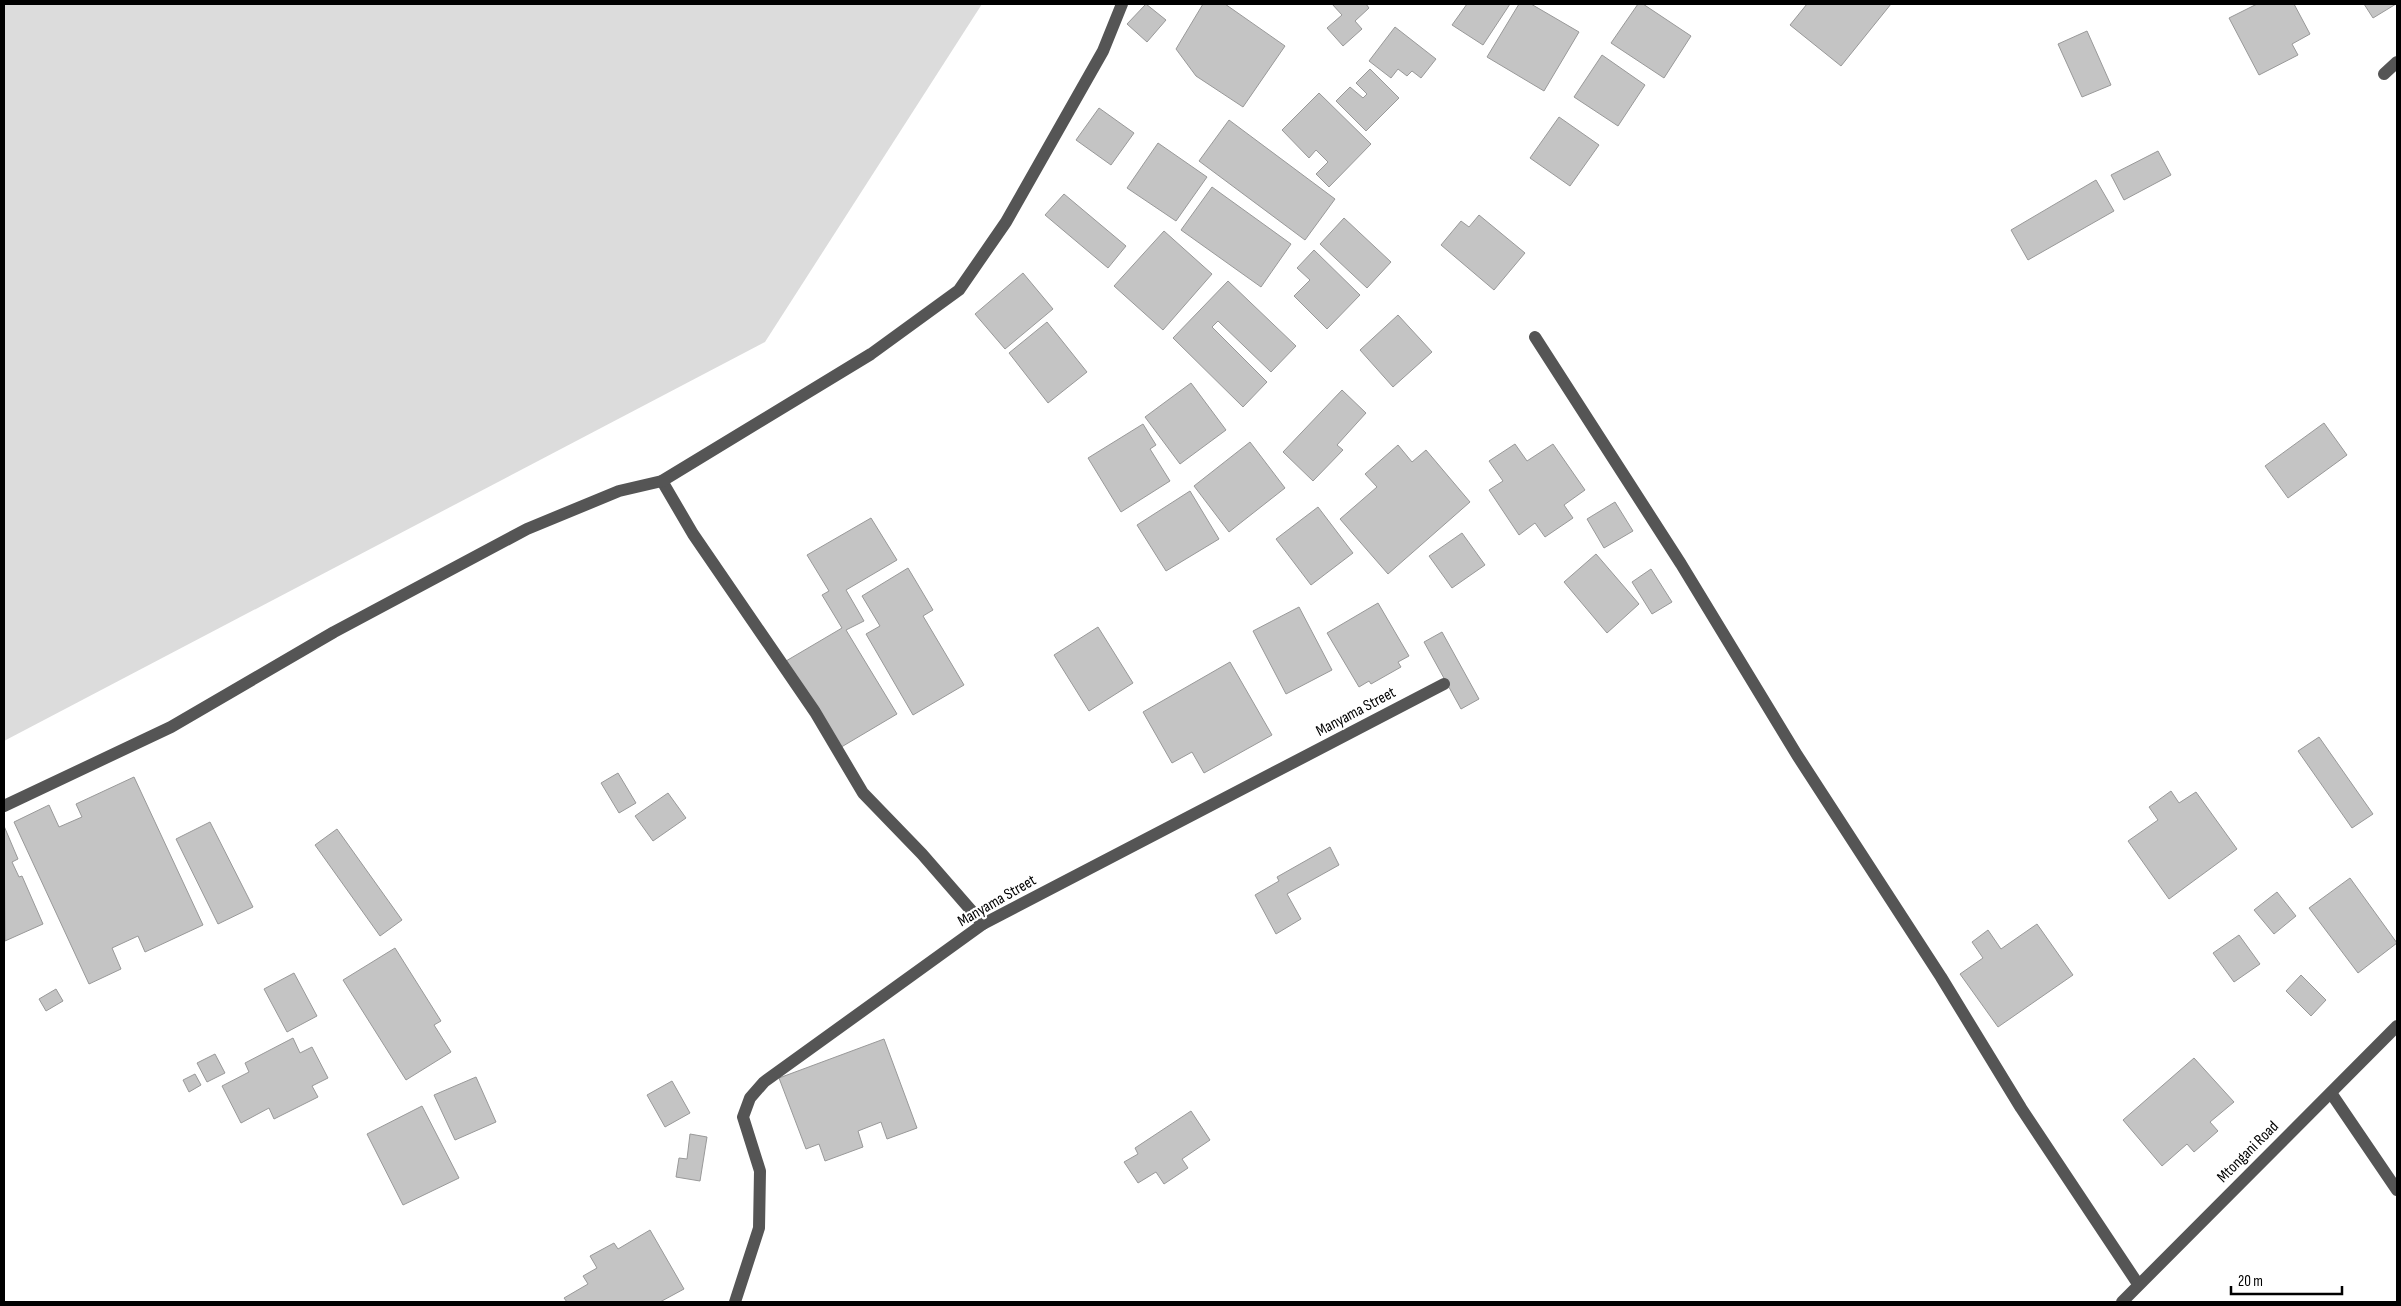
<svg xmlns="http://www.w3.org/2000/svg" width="2401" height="1306" font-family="'Sofia Sans Condensed',sans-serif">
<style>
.green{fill:#dcdcdc}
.building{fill:#c4c4c4;stroke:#999}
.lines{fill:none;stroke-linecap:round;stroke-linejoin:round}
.minor{stroke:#555;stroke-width:12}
.labels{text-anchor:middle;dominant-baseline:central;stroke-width:4.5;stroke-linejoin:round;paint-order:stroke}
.street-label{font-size:16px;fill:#000;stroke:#fff}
</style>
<rect width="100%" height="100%" fill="#fff"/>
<path class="green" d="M 4,4 L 982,4 L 765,342 L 4,741 Z"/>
<g class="building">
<path d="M 1146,4 L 1166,20 L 1147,42 L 1127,24 Z"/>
<path d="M 1203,4 L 1225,4 L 1285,46 L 1243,107 L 1196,76 L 1176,49 Z"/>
<path d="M 1332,4 L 1366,4 L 1369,8 L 1355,21 L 1362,29 L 1343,46 L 1327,28 L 1342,15 Z"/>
<path d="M 1467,4 L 1510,4 L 1483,45 L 1452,25 Z"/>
<path d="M 1519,4 L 1531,4 L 1579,32 L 1544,91 L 1487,57 Z"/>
<path d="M 1638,4 L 1643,4 L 1691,36 L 1664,78 L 1611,43 Z"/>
<path d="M 1807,4 L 1891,4 L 1841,66 L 1790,25 Z"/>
<path d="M 2257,4 L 2294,4 L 2310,34 L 2292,44 L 2298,55 L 2259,75 L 2229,18 Z"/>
<path d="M 2364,4 L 2396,4 L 2373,18 Z"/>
<path d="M 1395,27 L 1436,59 L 1421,78 L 1412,71 L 1407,76 L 1398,69 L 1391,78 L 1369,61 Z"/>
<path d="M 2087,31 L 2111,85 L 2082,97 L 2058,44 Z"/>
<path d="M 1602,55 L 1645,85 L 1618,126 L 1574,97 Z"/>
<path d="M 1370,69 L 1399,98 L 1366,131 L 1336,101 L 1350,87 L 1363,98 L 1367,94 L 1356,83 Z"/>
<path d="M 1319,93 L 1371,144 L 1329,187 L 1316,174 L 1328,162 L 1316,150 L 1309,158 L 1282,130 Z"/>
<path d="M 1099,108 L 1134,133 L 1111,165 L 1076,140 Z"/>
<path d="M 1559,117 L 1599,145 L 1570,186 L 1530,158 Z"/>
<path d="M 1229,120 L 1335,199 L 1305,240 L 1199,161 Z"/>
<path d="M 1158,143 L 1207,177 L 1176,221 L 1127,188 Z"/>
<path d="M 2158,151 L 2171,175 L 2124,200 L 2111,175 Z"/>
<path d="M 2096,180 L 2114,211 L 2028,260 L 2011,230 Z"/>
<path d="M 1212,187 L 1291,244 L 1261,287 L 1181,230 Z"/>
<path d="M 1064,194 L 1126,246 L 1108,268 L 1045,215 Z"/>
<path d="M 1479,215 L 1525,253 L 1494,290 L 1441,245 L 1461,221 L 1469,227 Z"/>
<path d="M 1344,218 L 1391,262 L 1367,288 L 1320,244 Z"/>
<path d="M 1164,231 L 1212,274 L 1163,330 L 1114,286 Z"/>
<path d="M 1314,250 L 1360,295 L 1327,329 L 1294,296 L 1310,280 L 1297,268 Z"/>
<path d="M 1023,273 L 1053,309 L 1005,349 L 975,314 Z"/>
<path d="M 1228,281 L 1296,346 L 1271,372 L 1218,321 L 1212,327 L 1267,382 L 1243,407 L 1173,338 Z"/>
<path d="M 1398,315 L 1432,352 L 1393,387 L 1360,350 Z"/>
<path d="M 1047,322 L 1087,372 L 1048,403 L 1009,353 Z"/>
<path d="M 1191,383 L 1226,430 L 1180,464 L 1145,417 Z"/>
<path d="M 1342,390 L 1366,413 L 1337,445 L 1343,450 L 1313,481 L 1283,452 Z"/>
<path d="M 2324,423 L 2347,455 L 2288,498 L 2265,466 Z"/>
<path d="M 1143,424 L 1156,445 L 1150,449 L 1170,481 L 1121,512 L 1088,458 Z"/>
<path d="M 1250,442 L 1285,488 L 1229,532 L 1194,486 Z"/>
<path d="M 1515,444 L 1527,461 L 1553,444 L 1585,490 L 1564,505 L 1573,518 L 1545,537 L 1535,523 L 1519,535 L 1489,490 L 1503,481 L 1489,461 Z"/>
<path d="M 1398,445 L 1412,462 L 1426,450 L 1470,502 L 1388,574 L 1340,519 L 1377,487 L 1365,474 Z"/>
<path d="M 1190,491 L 1219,539 L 1166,571 L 1137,525 Z"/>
<path d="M 1615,502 L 1633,531 L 1604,548 L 1587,519 Z"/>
<path d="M 1318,507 L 1353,553 L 1311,585 L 1276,539 Z"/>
<path d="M 871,518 L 897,560 L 846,590 L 864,621 L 846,630 L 897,714 L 838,749 L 786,661 L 842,628 L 822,595 L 829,591 L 807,555 Z"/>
<path d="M 1462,533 L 1485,565 L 1452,588 L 1429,556 Z"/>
<path d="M 1596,554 L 1639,604 L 1607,633 L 1564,582 Z"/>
<path d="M 908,568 L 933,610 L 923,616 L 964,685 L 913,715 L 866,634 L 880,626 L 862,596 Z"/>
<path d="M 1651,569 L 1672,602 L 1652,614 L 1632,582 Z"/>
<path d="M 1378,603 L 1409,656 L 1398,662 L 1401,667 L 1371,684 L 1369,681 L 1359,687 L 1327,633 Z"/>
<path d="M 1299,607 L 1332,670 L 1286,694 L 1253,631 Z"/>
<path d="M 1098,627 L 1133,683 L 1089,711 L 1054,655 Z"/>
<path d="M 1442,632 L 1479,699 L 1461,709 L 1424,642 Z"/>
<path d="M 1230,662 L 1272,735 L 1204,773 L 1192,752 L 1172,763 L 1143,712 Z"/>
<path d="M 2319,737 L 2373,814 L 2352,828 L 2298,751 Z"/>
<path d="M 618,773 L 636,803 L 619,813 L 601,783 Z"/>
<path d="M 134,777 L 203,925 L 145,952 L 138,936 L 112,948 L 121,969 L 89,984 L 14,822 L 49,805 L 59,827 L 82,817 L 76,804 Z"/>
<path d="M 2171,791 L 2179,803 L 2196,792 L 2237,849 L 2169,899 L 2128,841 L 2158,820 L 2149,807 Z"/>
<path d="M 668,793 L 686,818 L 653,841 L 635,816 Z"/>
<path d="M 210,822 L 253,907 L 218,924 L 176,839 Z"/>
<path d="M 4,826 L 18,859 L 12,862 L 19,877 L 22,876 L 43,924 L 5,941 Z"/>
<path d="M 337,829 L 402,920 L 380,936 L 315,845 Z"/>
<path d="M 1330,847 L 1339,865 L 1287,894 L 1301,919 L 1276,934 L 1255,895 L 1279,881 L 1277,877 Z"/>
<path d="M 2350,878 L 2397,943 L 2358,973 L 2309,908 Z"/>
<path d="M 2277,892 L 2296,916 L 2274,934 L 2254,910 Z"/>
<path d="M 2037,924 L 2073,975 L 1998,1027 L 1960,974 L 1983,958 L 1972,942 L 1988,930 L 2001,949 Z"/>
<path d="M 2239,935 L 2260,964 L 2234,982 L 2213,953 Z"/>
<path d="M 395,948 L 441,1021 L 434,1025 L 451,1052 L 406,1080 L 343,980 Z"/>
<path d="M 294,973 L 317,1016 L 287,1032 L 264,989 Z"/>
<path d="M 2301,975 L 2326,1000 L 2311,1016 L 2286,991 Z"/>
<path d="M 56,989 L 63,1001 L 46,1011 L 39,999 Z"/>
<path d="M 293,1038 L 300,1053 L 312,1047 L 328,1078 L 312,1086 L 318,1097 L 274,1119 L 269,1108 L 241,1123 L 222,1086 L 249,1072 L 245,1063 Z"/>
<path d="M 884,1039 L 917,1128 L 887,1139 L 881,1122 L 858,1131 L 863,1147 L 825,1161 L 819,1144 L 806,1149 L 779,1078 Z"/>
<path d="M 215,1054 L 225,1073 L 207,1082 L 197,1063 Z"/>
<path d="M 2194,1058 L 2234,1102 L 2210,1122 L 2218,1131 L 2194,1152 L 2187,1144 L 2162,1166 L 2123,1120 Z"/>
<path d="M 195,1074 L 201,1085 L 189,1092 L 183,1080 Z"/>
<path d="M 476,1077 L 496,1122 L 455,1140 L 434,1095 Z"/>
<path d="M 672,1081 L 690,1113 L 665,1127 L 647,1095 Z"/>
<path d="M 422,1106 L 459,1178 L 403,1205 L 367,1134 Z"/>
<path d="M 1191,1111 L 1210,1140 L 1182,1159 L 1188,1168 L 1164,1184 L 1156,1172 L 1138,1183 L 1124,1162 L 1138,1154 L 1135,1148 Z"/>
<path d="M 690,1134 L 707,1137 L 700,1181 L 676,1177 L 679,1158 L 687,1159 Z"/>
<path d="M 650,1230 L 684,1289 L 660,1302 L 567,1302 L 564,1298 L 588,1284 L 583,1276 L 597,1268 L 590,1256 L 614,1243 L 618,1249 Z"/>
</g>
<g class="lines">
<g class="minor">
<path d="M 2384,74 L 2397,62"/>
<path d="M 1535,337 L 1681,564 L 1797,755 L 1941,977 L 2021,1108 L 2138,1284"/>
<path d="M 662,481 L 693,534 L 815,712 L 863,793 L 922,854 L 983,924"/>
<path d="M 4,806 L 171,727 L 334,632 L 527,529 L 619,491 L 662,481 L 871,354 L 959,290 L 1006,222 L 1103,51 L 1122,4"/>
<path d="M 2331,1093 L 2397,1190"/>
<path d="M 735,1302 L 759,1228 L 760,1171 L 743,1117 L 750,1098 L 764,1082 L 983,924 L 1444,684"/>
<path d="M 2122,1302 L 2397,1026"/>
</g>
</g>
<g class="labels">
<g class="street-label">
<text transform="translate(1356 712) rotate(-28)">Manyama Street</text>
<text transform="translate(997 901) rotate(-30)">Manyama Street</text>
<text transform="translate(2248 1152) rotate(-45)">Mtongani Road</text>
</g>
</g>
<rect width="2401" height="1306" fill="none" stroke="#000000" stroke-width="10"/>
<path d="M2231 1286v8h111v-8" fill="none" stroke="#000000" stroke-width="2.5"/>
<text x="2238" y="1286" font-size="15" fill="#000000" stroke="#ffffff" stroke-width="4" paint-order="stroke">20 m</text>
</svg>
